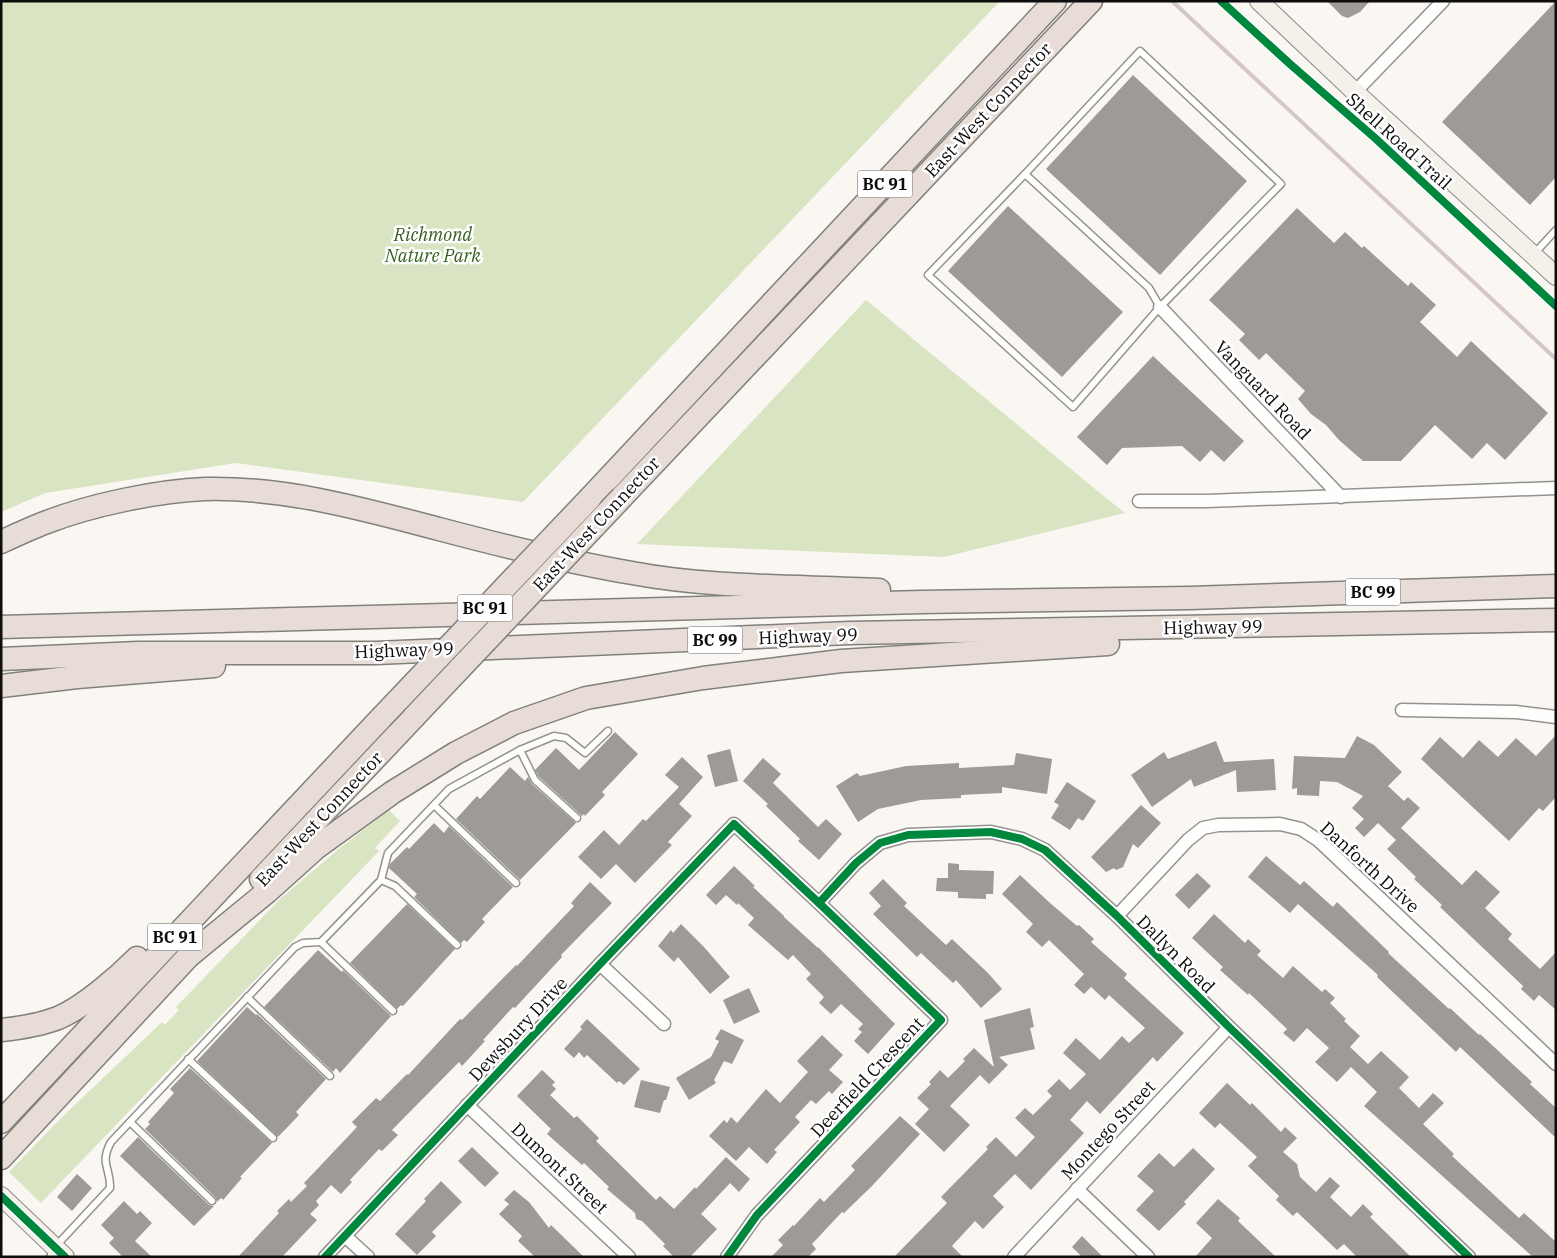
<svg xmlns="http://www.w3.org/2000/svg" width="1557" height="1258" font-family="'IBM Plex Serif',serif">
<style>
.forest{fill:#d8e4c2}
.building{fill:#9d9a97}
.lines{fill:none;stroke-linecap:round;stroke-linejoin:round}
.lane-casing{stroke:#949290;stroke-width:9}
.street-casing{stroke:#949290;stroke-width:15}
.secondary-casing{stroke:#8a8987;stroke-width:20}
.highway-casing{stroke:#81807d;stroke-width:25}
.lane{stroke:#fefefd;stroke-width:6}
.street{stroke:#fefefd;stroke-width:12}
.secondary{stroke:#f4f1ea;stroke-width:18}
.highway{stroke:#e7dcd6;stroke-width:22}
.rail{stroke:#d5c6c8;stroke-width:4}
.highway-bridge-casing{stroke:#81807d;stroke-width:25;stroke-linecap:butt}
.highway-bridge{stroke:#e7dcd6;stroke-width:22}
.cycleway-casing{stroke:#fff;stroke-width:11}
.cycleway{stroke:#00873e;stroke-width:8}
.labels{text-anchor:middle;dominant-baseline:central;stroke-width:5;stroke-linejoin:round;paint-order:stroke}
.shield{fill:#fff;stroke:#565656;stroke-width:1}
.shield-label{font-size:16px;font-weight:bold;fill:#0d0d0d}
.street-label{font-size:18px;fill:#0d0d0d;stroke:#fff}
.park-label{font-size:18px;font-style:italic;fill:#375f22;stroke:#fff}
</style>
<rect width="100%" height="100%" fill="#faf7f2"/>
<g class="forest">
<path d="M 1,1 L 1000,1 L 523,502 L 236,463 L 45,493 L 1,512 Z"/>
<path d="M 866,300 L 1100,493 L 1125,513 L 944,557 L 637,544 Z"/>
<path d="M 389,810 L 400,821 L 375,848 L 379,851 L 41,1203 L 9,1172 L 60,1119 L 162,1022 L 165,1025 L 179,1010 L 176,1007 L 281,898 L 340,848 Z"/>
</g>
<g class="building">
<path d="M 1327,1 L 1370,1 L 1360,12 L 1348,18 L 1342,16 Z"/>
<path d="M 1556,1 L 1556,177 L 1530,205 L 1442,122 Z"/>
<path d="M 1133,75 L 1247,181 L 1160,275 L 1046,169 Z"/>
<path d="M 1008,206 L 1123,312 L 1062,377 L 948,271 Z"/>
<path d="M 1297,208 L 1334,243 L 1345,232 L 1362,248 L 1364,246 L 1408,286 L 1411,282 L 1436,305 L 1420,322 L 1457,357 L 1471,341 L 1548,413 L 1505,460 L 1487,443 L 1472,459 L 1435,425 L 1401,461 L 1363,461 L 1339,440 L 1326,425 L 1311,414 L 1298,399 L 1305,391 L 1266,353 L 1259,360 L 1239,340 L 1245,334 L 1209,300 Z"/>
<path d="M 1153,356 L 1244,441 L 1224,462 L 1211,450 L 1200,462 L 1182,446 L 1122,448 L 1107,465 L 1077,437 Z"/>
<path d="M 615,732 L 638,754 L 602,792 L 605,795 L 585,816 L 584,814 L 582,816 L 539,777 L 535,770 L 556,748 L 579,770 Z"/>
<path d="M 1556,735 L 1556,797 L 1543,811 L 1539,808 L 1509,841 L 1421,759 L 1440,737 L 1463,758 L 1479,740 L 1498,757 L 1516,738 L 1536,756 Z"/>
<path d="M 1357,736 L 1374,745 L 1402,772 L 1388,786 L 1404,801 L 1408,797 L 1420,808 L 1401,828 L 1462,885 L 1476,870 L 1500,892 L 1485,908 L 1512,934 L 1508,939 L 1540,969 L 1556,952 L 1556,1010 L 1539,995 L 1534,1001 L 1521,989 L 1523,986 L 1440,907 L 1442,905 L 1414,879 L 1416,877 L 1387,849 L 1396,840 L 1378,823 L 1364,837 L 1355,828 L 1364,819 L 1352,808 L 1363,796 L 1337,782 L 1320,781 L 1319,796 L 1297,795 L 1297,788 L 1292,789 L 1294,756 L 1345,758 Z"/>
<path d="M 1216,741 L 1224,762 L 1274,759 L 1276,790 L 1237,792 L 1236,770 L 1194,787 L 1191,779 L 1152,807 L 1131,775 L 1164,752 L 1168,759 Z"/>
<path d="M 730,749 L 738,781 L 715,787 L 707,755 Z"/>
<path d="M 1016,753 L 1052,759 L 1047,794 L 1002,787 L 1002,793 L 961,795 L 961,798 L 921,800 L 878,809 L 858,822 L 836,786 L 857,773 L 860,776 L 906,766 L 959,763 L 959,768 L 1014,765 Z"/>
<path d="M 682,757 L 703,777 L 679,804 L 692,816 L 668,842 L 672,845 L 635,883 L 616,864 L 601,879 L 578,857 L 604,830 L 619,845 L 643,819 L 646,821 L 679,787 L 665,775 Z"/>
<path d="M 763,758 L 781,774 L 773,783 L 818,827 L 826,819 L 842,834 L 819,860 L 798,841 L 800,839 L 766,806 L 768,804 L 743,781 Z"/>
<path d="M 510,767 L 525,781 L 528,777 L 532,784 L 576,823 L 520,880 L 456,819 L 477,796 L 480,799 Z"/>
<path d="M 1067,782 L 1096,801 L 1083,821 L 1078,818 L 1070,830 L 1051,818 L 1059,805 L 1054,802 Z"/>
<path d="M 1141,805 L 1161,823 L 1138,848 L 1133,844 L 1123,867 L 1116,870 L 1114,868 L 1106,872 L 1091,857 Z"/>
<path d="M 434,823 L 444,833 L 449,826 L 513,887 L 482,919 L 485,922 L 467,942 L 464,940 L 461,943 L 414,897 L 417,894 L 389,868 L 390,864 L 407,847 L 409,849 Z"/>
<path d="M 1266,856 L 1300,885 L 1304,881 L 1333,907 L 1337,902 L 1389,952 L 1388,953 L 1449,1009 L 1450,1008 L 1479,1035 L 1480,1034 L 1532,1082 L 1530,1084 L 1556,1108 L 1556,1138 L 1460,1047 L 1456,1052 L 1377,977 L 1378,975 L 1298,904 L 1290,913 L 1248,877 Z"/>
<path d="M 948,863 L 959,864 L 959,870 L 994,871 L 993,894 L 986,894 L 986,899 L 958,898 L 958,892 L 936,891 L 937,878 L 948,878 Z"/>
<path d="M 734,866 L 755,886 L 753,887 L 784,916 L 784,917 L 818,948 L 818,947 L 895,1024 L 868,1054 L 854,1041 L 862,1032 L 858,1029 L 863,1024 L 841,1004 L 831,1014 L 819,1003 L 824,997 L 806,979 L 811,974 L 793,955 L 788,960 L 748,925 L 754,918 L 738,903 L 737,905 L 726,895 L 716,905 L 706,895 Z"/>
<path d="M 1197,873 L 1211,886 L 1189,909 L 1175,895 Z"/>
<path d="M 1020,875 L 1050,903 L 1077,926 L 1079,925 L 1094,939 L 1091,942 L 1127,974 L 1124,978 L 1184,1033 L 1157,1062 L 1153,1057 L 1100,1114 L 1087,1101 L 1070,1120 L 1084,1133 L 1031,1190 L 1015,1174 L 993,1196 L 1004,1207 L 983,1229 L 975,1221 L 952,1246 L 963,1257 L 894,1257 L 947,1203 L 941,1197 L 988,1149 L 986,1147 L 996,1137 L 1016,1157 L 1035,1137 L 1015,1118 L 1025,1108 L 1033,1115 L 1052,1096 L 1047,1091 L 1059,1079 L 1070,1090 L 1086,1074 L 1063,1053 L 1076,1038 L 1100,1060 L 1122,1036 L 1129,1043 L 1145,1028 L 1109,995 L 1105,1000 L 1091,987 L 1084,994 L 1074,985 L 1084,974 L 1049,940 L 1042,947 L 1026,932 L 1033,924 L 1002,894 Z"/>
<path d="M 883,879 L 907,903 L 904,906 L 946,945 L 952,939 L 988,973 L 1002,989 L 981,1008 L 956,980 L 953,983 L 921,953 L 917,957 L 873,914 L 881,906 L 869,893 Z"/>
<path d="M 590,882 L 612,903 L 561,955 L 562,957 L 515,1008 L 513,1007 L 483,1040 L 485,1041 L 462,1066 L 459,1062 L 392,1130 L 398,1135 L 382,1151 L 379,1149 L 350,1180 L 352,1182 L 341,1194 L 331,1185 L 316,1201 L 319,1205 L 310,1214 L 317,1220 L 282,1257 L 238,1257 L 279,1213 L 277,1211 L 289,1199 L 291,1202 L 307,1186 L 304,1183 L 357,1127 L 352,1122 L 376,1098 L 380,1101 L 407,1074 L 408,1075 L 460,1019 L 462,1020 L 516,965 L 517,966 L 574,906 L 571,903 Z"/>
<path d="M 407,904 L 455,949 L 403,1006 L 401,1005 L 397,1009 L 350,963 Z"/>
<path d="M 1214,914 L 1245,943 L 1248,939 L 1261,951 L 1257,955 L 1283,978 L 1293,966 L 1322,992 L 1325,989 L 1335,998 L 1330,1003 L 1346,1019 L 1344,1021 L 1360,1036 L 1350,1047 L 1368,1064 L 1381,1051 L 1409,1077 L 1399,1088 L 1419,1108 L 1433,1093 L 1444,1103 L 1423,1124 L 1454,1154 L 1452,1156 L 1519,1218 L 1524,1213 L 1556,1242 L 1556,1257 L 1533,1257 L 1364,1106 L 1377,1092 L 1351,1067 L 1337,1082 L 1315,1062 L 1329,1048 L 1307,1028 L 1294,1042 L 1283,1033 L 1287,1029 L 1249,993 L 1248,995 L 1220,970 L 1223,967 L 1192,938 Z"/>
<path d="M 681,924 L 704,947 L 730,977 L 710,994 L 678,957 L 674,962 L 658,946 L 671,930 L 673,933 Z"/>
<path d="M 318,950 L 342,972 L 343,970 L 391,1016 L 340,1073 L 336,1068 L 333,1072 L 264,1007 Z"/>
<path d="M 749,988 L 760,1012 L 734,1024 L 723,1000 Z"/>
<path d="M 247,1007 L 256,1015 L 257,1014 L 326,1079 L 296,1112 L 299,1115 L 278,1137 L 197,1061 Z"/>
<path d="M 1030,1008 L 1034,1027 L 1030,1028 L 1035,1049 L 999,1057 L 1008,1065 L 989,1084 L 980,1075 L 950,1106 L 970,1125 L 944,1152 L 915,1124 L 929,1109 L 917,1098 L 931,1084 L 929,1082 L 940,1070 L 948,1078 L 965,1061 L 963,1059 L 974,1048 L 994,1067 L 984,1020 Z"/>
<path d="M 587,1019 L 640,1069 L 624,1085 L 619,1081 L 617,1083 L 587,1055 L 584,1058 L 579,1052 L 574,1058 L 564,1049 L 582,1029 L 580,1027 Z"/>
<path d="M 721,1029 L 744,1040 L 732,1064 L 724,1061 L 714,1080 L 716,1083 L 689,1100 L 676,1078 L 711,1057 L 719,1041 L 715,1039 Z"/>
<path d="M 822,1035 L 843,1055 L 829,1070 L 843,1082 L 832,1094 L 829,1091 L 816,1104 L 811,1100 L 795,1117 L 800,1122 L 774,1150 L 777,1152 L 767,1164 L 749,1147 L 736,1161 L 709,1136 L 724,1120 L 727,1123 L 731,1117 L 737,1123 L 766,1089 L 780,1103 L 808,1072 L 797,1061 Z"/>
<path d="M 190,1068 L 272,1143 L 240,1177 L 242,1178 L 223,1200 L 221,1198 L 217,1202 L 215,1197 L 145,1129 L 150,1124 L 148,1122 L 174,1093 L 170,1089 Z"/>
<path d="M 542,1070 L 555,1082 L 552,1085 L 556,1089 L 550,1095 L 574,1118 L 577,1116 L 599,1138 L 596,1141 L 656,1200 L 660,1196 L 674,1209 L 695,1187 L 696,1189 L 726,1157 L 750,1179 L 739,1192 L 730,1183 L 701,1214 L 717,1229 L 690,1257 L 674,1257 L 663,1246 L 665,1244 L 642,1221 L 636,1219 L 635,1213 L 607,1189 L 609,1187 L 584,1163 L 582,1165 L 547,1134 L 551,1129 L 517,1096 Z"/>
<path d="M 641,1080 L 670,1087 L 666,1100 L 664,1100 L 660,1113 L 634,1107 Z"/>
<path d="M 1227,1083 L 1250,1105 L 1252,1103 L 1281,1132 L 1285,1127 L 1297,1138 L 1283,1152 L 1297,1164 L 1300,1177 L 1316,1192 L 1330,1177 L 1340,1186 L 1330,1197 L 1351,1217 L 1363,1204 L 1373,1214 L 1370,1217 L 1411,1257 L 1357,1257 L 1344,1244 L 1337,1250 L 1297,1212 L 1293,1216 L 1276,1200 L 1279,1196 L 1248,1166 L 1257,1157 L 1220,1123 L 1215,1128 L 1199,1113 Z"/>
<path d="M 900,1116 L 920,1134 L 872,1186 L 844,1213 L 842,1212 L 812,1244 L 816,1249 L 808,1257 L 771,1257 L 783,1245 L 778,1240 L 793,1225 L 794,1226 L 820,1198 L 824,1202 L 855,1170 L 851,1166 Z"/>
<path d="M 138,1137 L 209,1205 L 214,1206 L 194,1226 L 120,1156 Z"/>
<path d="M 472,1147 L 499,1173 L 485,1187 L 458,1161 Z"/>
<path d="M 1193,1148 L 1215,1169 L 1184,1202 L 1186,1204 L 1159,1231 L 1136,1210 L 1154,1191 L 1137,1176 L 1159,1153 L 1174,1167 Z"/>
<path d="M 77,1174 L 92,1188 L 72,1211 L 57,1197 Z"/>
<path d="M 441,1181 L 462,1202 L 432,1232 L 436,1236 L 417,1255 L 395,1234 L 426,1201 L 424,1199 Z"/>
<path d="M 514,1190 L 529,1202 L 549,1228 L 551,1225 L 584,1257 L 535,1257 L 518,1241 L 522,1236 L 499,1214 L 509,1204 L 504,1200 Z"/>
<path d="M 1218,1199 L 1240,1218 L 1238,1221 L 1276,1257 L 1195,1257 L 1212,1238 L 1196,1223 Z"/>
<path d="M 124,1201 L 137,1214 L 140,1211 L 152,1223 L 135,1241 L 152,1257 L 123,1257 L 109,1243 L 114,1238 L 101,1225 Z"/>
<path d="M 1082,1236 L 1103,1257 L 1082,1257 L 1072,1247 Z"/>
</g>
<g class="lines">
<g class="lane-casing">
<g id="lane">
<path d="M 1140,51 L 1281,184 L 1160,307 L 1073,407 L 928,275 L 1025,174 Z"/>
<path d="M 1025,174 L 1149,288 L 1160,307"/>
<path d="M 1534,254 L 1556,230"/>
<path d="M 520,750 L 535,780 L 577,818"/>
<path d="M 434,805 L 516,883"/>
<path d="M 381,880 L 395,886 L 457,945"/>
<path d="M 321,942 L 393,1011"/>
<path d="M 247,997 L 330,1076"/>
<path d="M 188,1059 L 273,1138"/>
<path d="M 130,1122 L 212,1201"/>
<path d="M 50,1257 L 55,1247 L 110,1188 C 111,1168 99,1164 111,1142 L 295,947 L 303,943 L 321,942 L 381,880 L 388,853 L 449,789 L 520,750 L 554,736 L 566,738 L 585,753 L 608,731"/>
</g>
</g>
<g class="street-casing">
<g id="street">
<path d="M 1355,92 L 1443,1"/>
<path d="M 1160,307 L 1341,497"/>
<path d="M 1139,501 L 1207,501 L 1556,488"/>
<path d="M 1402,710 L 1516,712 L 1556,717"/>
<path d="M 819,903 L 856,863 L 880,843 L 908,835 L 991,832 L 1022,839 L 1045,850 L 1117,916 L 1229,1027 L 1469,1257"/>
<path d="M 1117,916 L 1188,840 L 1203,828 L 1218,825 L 1280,824 L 1301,829 L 1318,840 L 1556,1064"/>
<path d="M 600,964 L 664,1024"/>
<path d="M 467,1105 L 629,1257"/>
<path d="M 1077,1189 L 1148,1257"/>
<path d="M 345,1236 L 368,1257"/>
<path d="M 325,1257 L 600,964 L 734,824 L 819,903 L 941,1020 L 757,1215 L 727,1257"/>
<path d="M 1014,1257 L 1229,1027"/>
</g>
</g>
<g class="secondary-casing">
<g id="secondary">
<path d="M 1259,1 L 1355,92 L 1556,276"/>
<path d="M 1,1196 L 65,1257"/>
</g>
</g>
<g class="highway-casing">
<g id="highway">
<path d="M 622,497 L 1091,1"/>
<path d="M 590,498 L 1055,1"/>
<path d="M 1,542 C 16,535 31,528 47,522 C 91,505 157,491 205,489 C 285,487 363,509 439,529 C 503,546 567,562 632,573 C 712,588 797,586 879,590"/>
<path d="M 1,627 L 921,602 L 1190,598 L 1556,586"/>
<path d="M 1,659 L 138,653 L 376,653 L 850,633 L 1556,620"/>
<path d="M 1,686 L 77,677 L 214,666"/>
<path d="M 261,879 L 414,717"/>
<path d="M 190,955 L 268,891 L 317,847 L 393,792 L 456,753 L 514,723 L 586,698 L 703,678 L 841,661 L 1108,644"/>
<path d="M 1,1030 C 20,1028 40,1025 58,1018 C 84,1007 117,978 137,958"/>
<path d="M 1,1122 L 381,718"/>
<path d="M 1,1158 L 199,945"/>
</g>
</g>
<use href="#lane" class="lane"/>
<use href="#street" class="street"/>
<use href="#secondary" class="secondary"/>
<use href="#highway" class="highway"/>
<path class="rail" d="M 1172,1 L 1556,359"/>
<g class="highway-bridge-casing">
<g id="highway-bridge">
<path d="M 414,717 L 622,497"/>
<path d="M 381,718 L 590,498"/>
</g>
</g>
<use href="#highway-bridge" class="highway-bridge"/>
<g class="cycleway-casing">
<g id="cycleway">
<path d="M 1221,1 L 1290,64 L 1375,138 L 1556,306"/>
<path d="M 819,903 L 856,863 L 880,843 L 908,835 L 991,832 L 1022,839 L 1045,850 L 1117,916 L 1229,1027 L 1469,1257"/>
<path d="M 1,1196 L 65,1257"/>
<path d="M 325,1257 L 600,964 L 734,824 L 819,903 L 941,1020 L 757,1215 L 727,1257"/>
</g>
</g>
<use href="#cycleway" class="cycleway"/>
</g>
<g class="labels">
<g class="shield">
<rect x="857.5" y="170.5" width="55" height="27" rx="4"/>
<rect x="1345.5" y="578.5" width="55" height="27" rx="4"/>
<rect x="457.5" y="594.5" width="55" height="27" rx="4"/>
<rect x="687.5" y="626.5" width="55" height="27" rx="4"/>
<rect x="147.5" y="923.5" width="55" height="27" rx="4"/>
</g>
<g class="shield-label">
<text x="885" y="184">BC 91</text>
<text x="1373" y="592">BC 99</text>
<text x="485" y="608">BC 91</text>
<text x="715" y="640">BC 99</text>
<text x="175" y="937">BC 91</text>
</g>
<g class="street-label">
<text transform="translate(988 110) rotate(-47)">East-West Connector</text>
<text transform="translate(1399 141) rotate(42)">Shell Road Trail</text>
<text transform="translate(1263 390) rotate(46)">Vanguard Road</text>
<text transform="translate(596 524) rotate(-47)">East-West Connector</text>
<text transform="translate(1213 627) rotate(-1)">Highway 99</text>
<text transform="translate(808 636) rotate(-2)">Highway 99</text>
<text transform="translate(404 650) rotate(-2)">Highway 99</text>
<text transform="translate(319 819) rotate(-47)">East-West Connector</text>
<text transform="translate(1370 867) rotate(42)">Danforth Drive</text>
<text transform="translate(1176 954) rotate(45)">Dallyn Road</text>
<text transform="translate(518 1029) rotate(-47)">Dewsbury Drive</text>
<text transform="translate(867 1077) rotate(-47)">Deerfield Crescent</text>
<text transform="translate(1108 1130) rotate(-47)">Montego Street</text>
<text transform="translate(560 1168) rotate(43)">Dumont Street</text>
</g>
<g class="park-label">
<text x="433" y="234">Richmond<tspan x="433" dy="21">Nature Park</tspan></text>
</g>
</g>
<rect width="1557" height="1258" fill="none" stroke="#0d0d0d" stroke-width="5"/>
</svg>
